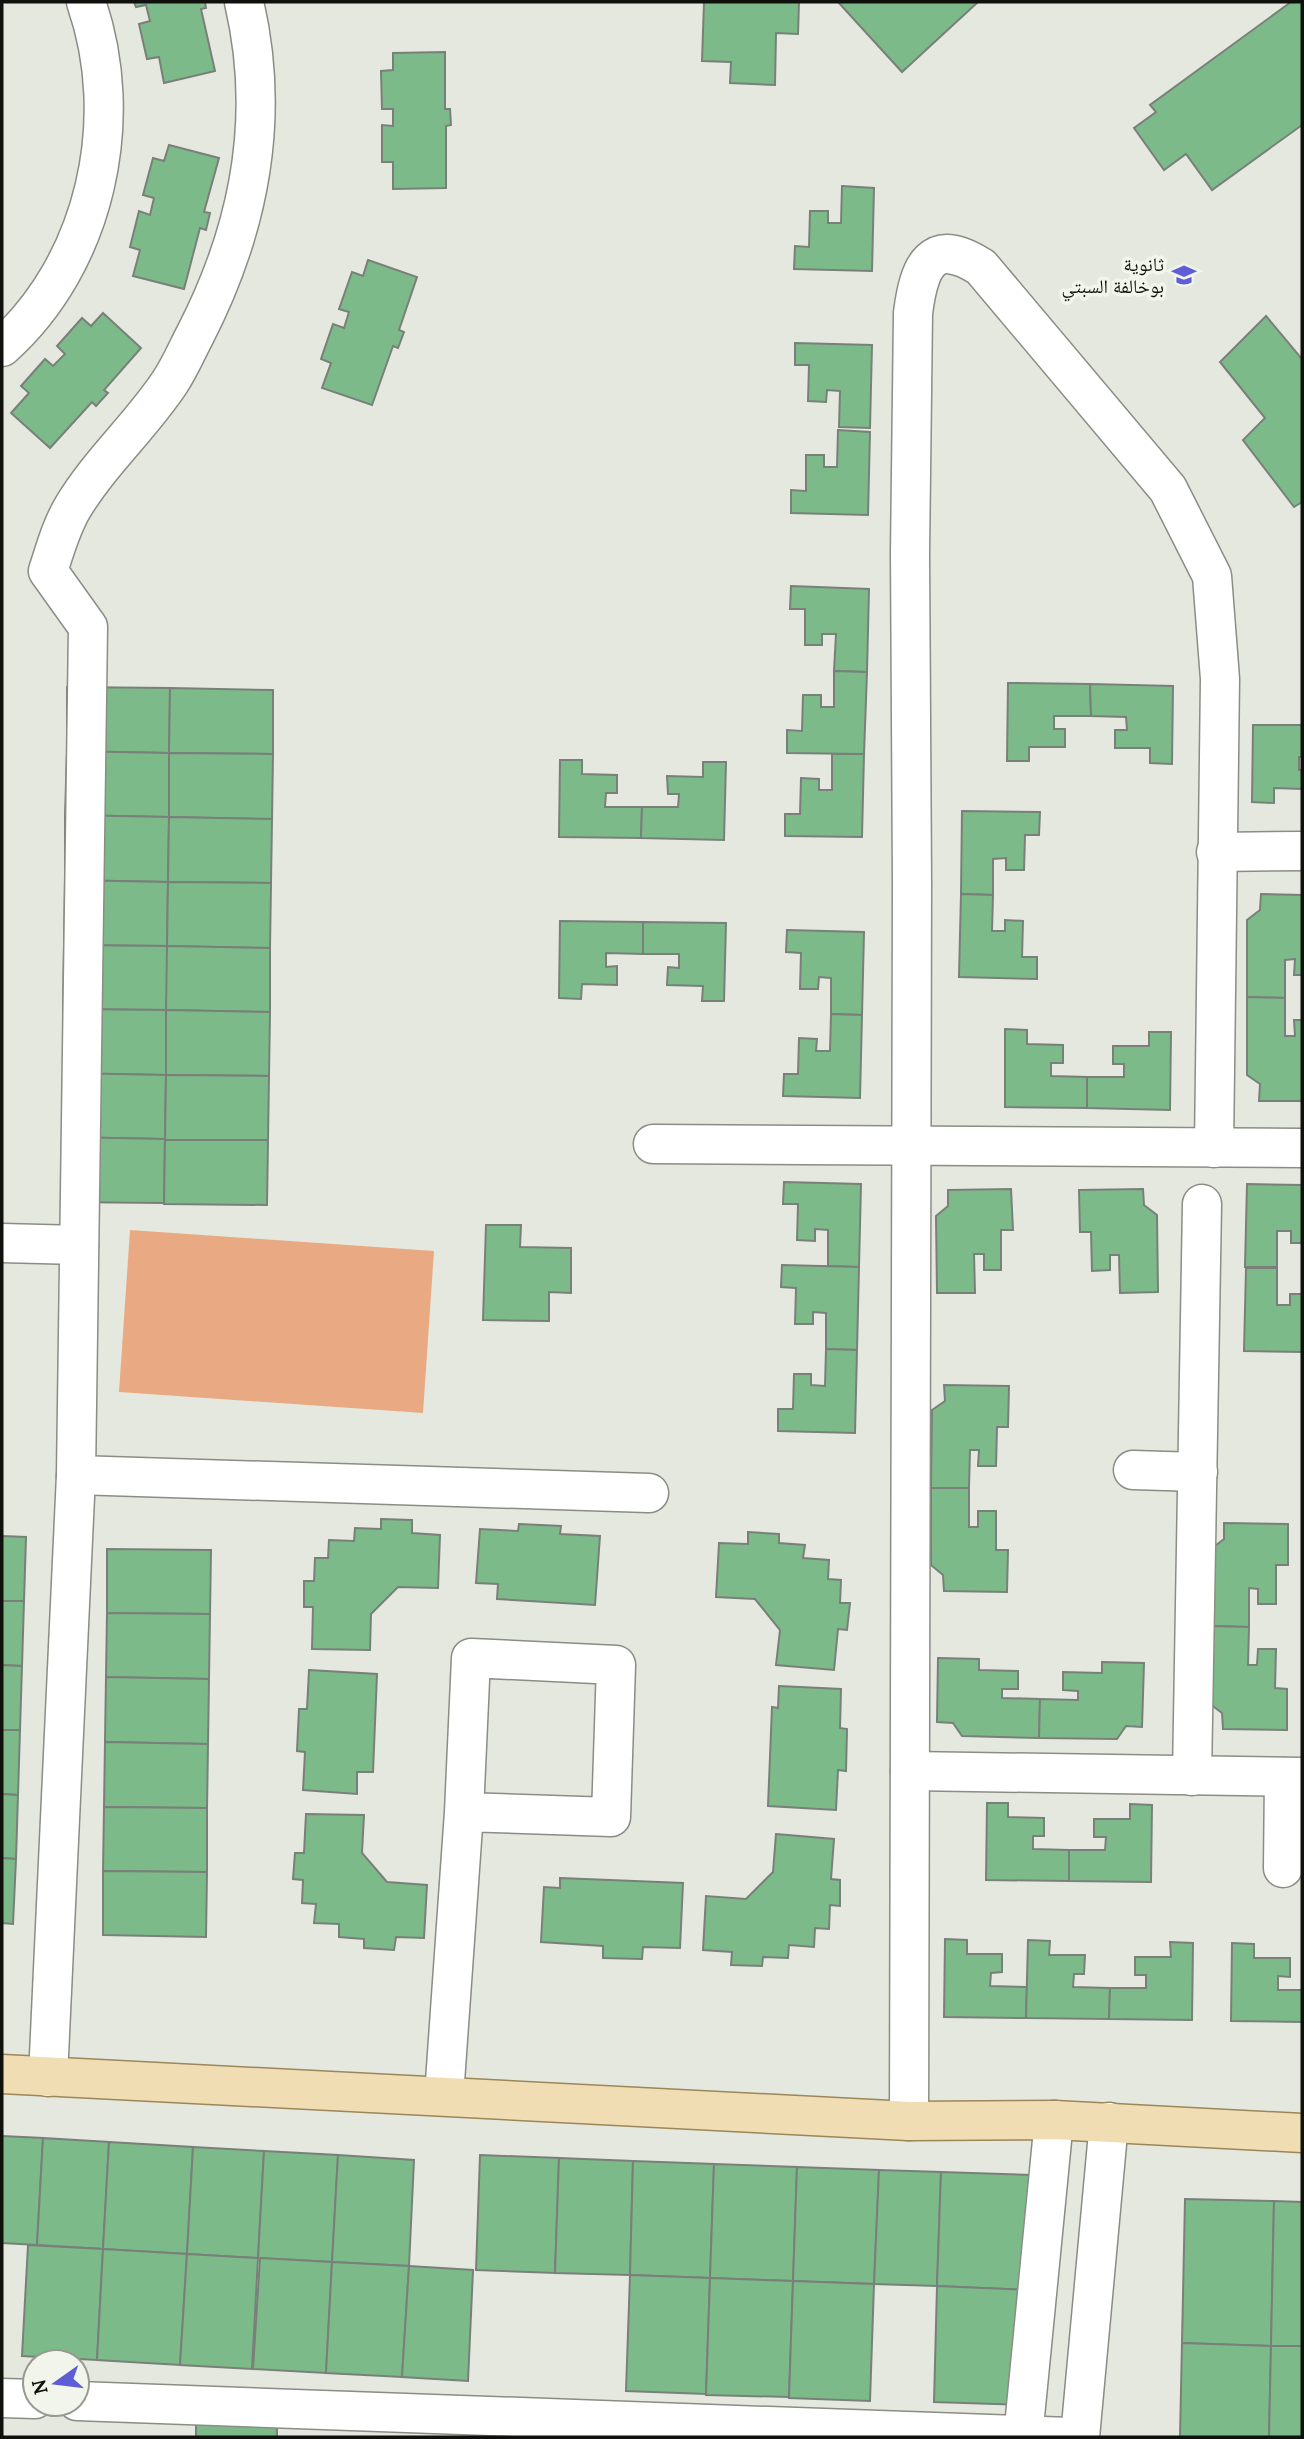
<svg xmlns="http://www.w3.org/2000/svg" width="1304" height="2439" font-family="Lora,'Noto Naskh Arabic',serif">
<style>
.park{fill:#e9aa83}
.building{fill:#7cbb89;stroke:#79807a;stroke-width:2}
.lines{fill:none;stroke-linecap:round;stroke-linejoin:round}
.minor-casing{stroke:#8b8d84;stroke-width:41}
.major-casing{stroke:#9b8758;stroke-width:41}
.minor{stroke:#fff;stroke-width:38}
.major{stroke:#f0ddb3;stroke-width:38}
.labels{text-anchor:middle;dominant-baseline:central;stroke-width:7;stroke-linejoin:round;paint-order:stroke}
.poi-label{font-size:19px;fill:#10110d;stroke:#f2f5eb;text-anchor:end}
</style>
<rect width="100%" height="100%" fill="#e5e8de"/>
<path class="park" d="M 130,1230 L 434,1251 L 423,1413 L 119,1392 Z"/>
<g class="building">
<path d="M 134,2 L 205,2 L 206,8 L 201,9 L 215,71 L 164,83 L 159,57 L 147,59 L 139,24 L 150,21 L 146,5 L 136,7 Z"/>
<path d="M 704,2 L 799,2 L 798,34 L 776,33 L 775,85 L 730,83 L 731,62 L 702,61 Z"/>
<path d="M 838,2 L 978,2 L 902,72 Z"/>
<path d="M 1291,2 L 1302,2 L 1302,125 L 1212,190 L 1186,154 L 1164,170 L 1134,128 L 1156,112 L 1150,105 Z"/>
<path d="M 445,52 L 445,109 L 450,109 L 451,125 L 446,126 L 446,188 L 393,189 L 393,162 L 382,162 L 382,125 L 393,126 L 393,109 L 382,109 L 381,71 L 393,70 L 393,53 Z"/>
<path d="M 169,145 L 219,158 L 204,212 L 210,213 L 206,230 L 200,228 L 184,289 L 133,276 L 140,250 L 130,247 L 139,211 L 150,215 L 154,198 L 143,195 L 153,158 L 164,161 Z"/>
<path d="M 842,186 L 874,188 L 872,271 L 794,269 L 795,246 L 809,247 L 810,211 L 828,211 L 828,223 L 841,223 Z"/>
<path d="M 368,260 L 417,277 L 399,330 L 404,332 L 398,348 L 393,346 L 372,405 L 322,388 L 331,363 L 321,359 L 333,324 L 344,328 L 349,312 L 339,309 L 352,272 L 363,276 Z"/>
<path d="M 103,313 L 141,348 L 104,390 L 108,393 L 96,406 L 92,402 L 50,448 L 11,413 L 29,393 L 21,386 L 45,359 L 53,366 L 65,354 L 57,346 L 82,318 L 91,326 Z"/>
<path d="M 1266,316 L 1302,359 L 1302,502 L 1294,507 L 1243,440 L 1265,418 L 1220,362 Z"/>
<path d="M 795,343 L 872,345 L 870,428 L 839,427 L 840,391 L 827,390 L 826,402 L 808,401 L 809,365 L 795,365 Z"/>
<path d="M 838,430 L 870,432 L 868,515 L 791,513 L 791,490 L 806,491 L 806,455 L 824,455 L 824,467 L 837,467 Z"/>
<path d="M 791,586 L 869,589 L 867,672 L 834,671 L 836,634 L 822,634 L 822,645 L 805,645 L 805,609 L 790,609 Z"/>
<path d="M 834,671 L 867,672 L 864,754 L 787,753 L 787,730 L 802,731 L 803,695 L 821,695 L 821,707 L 834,707 Z"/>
<path d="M 1008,683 L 1090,684 L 1091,716 L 1054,716 L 1054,729 L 1065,729 L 1065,747 L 1029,747 L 1029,761 L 1007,761 Z"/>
<path d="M 1090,684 L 1173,686 L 1172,764 L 1150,763 L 1150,748 L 1115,748 L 1115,730 L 1127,730 L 1126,717 L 1091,716 Z"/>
<path d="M 67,687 L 170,688 L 169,753 L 67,751 Z"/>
<path d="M 170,688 L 273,690 L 273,754 L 169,753 Z"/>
<path d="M 1253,725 L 1302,725 L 1302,757 L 1299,757 L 1299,770 L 1302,770 L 1302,789 L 1274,788 L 1274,803 L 1252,802 Z"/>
<path d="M 67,751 L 169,753 L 169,817 L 65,815 Z"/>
<path d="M 169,753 L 273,754 L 272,819 L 169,817 Z"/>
<path d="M 832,754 L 864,754 L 862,837 L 785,836 L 785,814 L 800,814 L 801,778 L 819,779 L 819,790 L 832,790 Z"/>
<path d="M 560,760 L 582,760 L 582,774 L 617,775 L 617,793 L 606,793 L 605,807 L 642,807 L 641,838 L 559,837 Z"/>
<path d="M 703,762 L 726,762 L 724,840 L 641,838 L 642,807 L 678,807 L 679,794 L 668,794 L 667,776 L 703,777 Z"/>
<path d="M 962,811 L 1040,812 L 1039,835 L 1025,835 L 1024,870 L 1006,870 L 1006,858 L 993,859 L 993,895 L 961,894 Z"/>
<path d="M 65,815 L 169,817 L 168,882 L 65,880 Z"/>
<path d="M 169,817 L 272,819 L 271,883 L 168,882 Z"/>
<path d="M 65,880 L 168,882 L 167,946 L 64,945 Z"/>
<path d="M 168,882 L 271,883 L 270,948 L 167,946 Z"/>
<path d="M 961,894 L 993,895 L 992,931 L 1005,931 L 1005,920 L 1023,921 L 1022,957 L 1037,957 L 1037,979 L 959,977 Z"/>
<path d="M 1261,894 L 1302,895 L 1302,975 L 1294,975 L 1295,959 L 1285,960 L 1285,998 L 1247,997 L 1247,920 L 1260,910 Z"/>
<path d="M 560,921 L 643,922 L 643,954 L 606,953 L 606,967 L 617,966 L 617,985 L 582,984 L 581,999 L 559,998 Z"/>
<path d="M 643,922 L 726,923 L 724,1001 L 702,1001 L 703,986 L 667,985 L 668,967 L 679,968 L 679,954 L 643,954 Z"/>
<path d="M 787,930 L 864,932 L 862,1015 L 831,1014 L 831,978 L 819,977 L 818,989 L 800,989 L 801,953 L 786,952 Z"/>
<path d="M 64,945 L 167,946 L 167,1010 L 63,1009 Z"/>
<path d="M 167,946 L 270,948 L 270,1012 L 166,1010 Z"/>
<path d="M 1247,997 L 1285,998 L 1285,1036 L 1295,1036 L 1294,1020 L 1302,1020 L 1302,1101 L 1259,1101 L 1260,1084 L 1247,1075 Z"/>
<path d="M 63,1009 L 167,1010 L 166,1075 L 63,1073 Z"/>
<path d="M 166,1010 L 270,1012 L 269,1076 L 166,1075 Z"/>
<path d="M 831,1014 L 862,1015 L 860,1098 L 783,1096 L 784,1074 L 798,1074 L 799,1038 L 817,1039 L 816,1051 L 830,1051 Z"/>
<path d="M 1005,1029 L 1027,1030 L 1027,1044 L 1063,1045 L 1063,1063 L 1051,1063 L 1051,1076 L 1087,1077 L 1087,1108 L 1005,1107 Z"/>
<path d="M 1149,1032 L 1171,1032 L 1170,1110 L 1087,1108 L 1087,1077 L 1124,1077 L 1124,1064 L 1113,1064 L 1113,1046 L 1149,1046 Z"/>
<path d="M 63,1073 L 166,1075 L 165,1139 L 62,1137 Z"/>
<path d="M 166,1075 L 269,1076 L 268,1140 L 165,1140 Z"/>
<path d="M 62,1137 L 165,1139 L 164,1203 L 61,1202 Z"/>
<path d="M 165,1140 L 268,1140 L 267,1205 L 164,1204 Z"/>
<path d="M 784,1182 L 861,1184 L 859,1267 L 828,1266 L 828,1230 L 815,1229 L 815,1241 L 797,1240 L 798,1204 L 783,1204 Z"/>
<path d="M 1247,1184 L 1302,1185 L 1302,1243 L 1291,1243 L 1291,1231 L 1277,1231 L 1277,1267 L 1245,1267 Z"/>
<path d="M 1011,1189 L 1013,1230 L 1001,1230 L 1001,1270 L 984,1270 L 984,1254 L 974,1254 L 975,1293 L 937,1293 L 936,1216 L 948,1206 L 948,1190 Z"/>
<path d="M 1143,1189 L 1144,1205 L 1157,1215 L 1158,1292 L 1120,1293 L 1119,1255 L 1110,1255 L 1110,1270 L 1092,1271 L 1091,1232 L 1080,1232 L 1079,1190 Z"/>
<path d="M 486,1225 L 521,1225 L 520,1247 L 571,1248 L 571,1293 L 549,1292 L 549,1321 L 483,1320 Z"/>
<path d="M 782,1265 L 859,1267 L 857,1350 L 826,1349 L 826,1313 L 813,1312 L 813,1324 L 795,1324 L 796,1288 L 781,1287 Z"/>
<path d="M 1246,1268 L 1277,1268 L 1277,1305 L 1290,1305 L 1290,1294 L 1302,1294 L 1302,1352 L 1244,1351 Z"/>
<path d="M 826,1349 L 857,1350 L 855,1433 L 778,1431 L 778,1409 L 793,1409 L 794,1374 L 811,1374 L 811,1385 L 825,1386 Z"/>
<path d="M 944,1385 L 1009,1386 L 1008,1427 L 997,1427 L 996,1466 L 978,1466 L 979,1450 L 970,1450 L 969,1488 L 931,1488 L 932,1410 L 945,1401 Z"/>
<path d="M 931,1488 L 969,1488 L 969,1527 L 978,1527 L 978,1511 L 996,1511 L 996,1550 L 1008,1550 L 1007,1592 L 944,1591 L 943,1575 L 931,1565 Z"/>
<path d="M 381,1519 L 412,1520 L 412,1533 L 440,1535 L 438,1588 L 398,1587 L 371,1614 L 370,1650 L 312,1649 L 313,1607 L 304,1607 L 304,1581 L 314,1581 L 315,1558 L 328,1558 L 329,1540 L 354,1541 L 355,1528 L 381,1529 Z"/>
<path d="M 1224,1523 L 1288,1524 L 1288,1565 L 1276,1565 L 1276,1604 L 1258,1604 L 1258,1589 L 1249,1588 L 1249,1627 L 1211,1626 L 1211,1549 L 1224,1539 Z"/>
<path d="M 519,1524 L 561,1526 L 560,1534 L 600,1536 L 595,1605 L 497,1599 L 498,1584 L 476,1583 L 480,1529 L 518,1531 Z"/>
<path d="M 748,1532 L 779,1534 L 779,1543 L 805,1545 L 803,1558 L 829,1560 L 828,1579 L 841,1580 L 840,1603 L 850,1603 L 847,1630 L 838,1629 L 834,1670 L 776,1665 L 780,1630 L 755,1599 L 716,1597 L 719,1543 L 748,1544 Z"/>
<path d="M 2,1536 L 26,1537 L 24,1601 L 2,1601 Z"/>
<path d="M 107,1549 L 211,1550 L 210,1614 L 107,1613 Z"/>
<path d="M 2,1601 L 24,1601 L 22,1666 L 2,1665 Z"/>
<path d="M 107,1613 L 210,1614 L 209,1679 L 106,1677 Z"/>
<path d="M 1211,1626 L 1249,1627 L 1248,1665 L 1257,1665 L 1258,1649 L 1276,1649 L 1275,1688 L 1287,1689 L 1287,1730 L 1223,1729 L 1222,1713 L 1210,1704 Z"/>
<path d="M 938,1658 L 979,1659 L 979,1670 L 1018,1671 L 1018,1689 L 1002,1689 L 1002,1698 L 1040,1699 L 1039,1738 L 962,1736 L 953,1723 L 937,1722 Z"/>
<path d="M 1102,1662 L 1144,1663 L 1142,1727 L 1126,1726 L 1117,1739 L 1039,1738 L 1040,1699 L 1078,1700 L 1078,1691 L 1063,1690 L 1063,1672 L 1102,1673 Z"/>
<path d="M 2,1665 L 22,1666 L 20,1730 L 2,1730 Z"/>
<path d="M 309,1670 L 377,1674 L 373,1772 L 357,1772 L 357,1794 L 303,1790 L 305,1752 L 297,1751 L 299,1709 L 307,1709 Z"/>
<path d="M 106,1677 L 209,1679 L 208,1744 L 105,1742 Z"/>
<path d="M 779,1686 L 841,1689 L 840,1728 L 847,1729 L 846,1771 L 838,1770 L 836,1810 L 768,1806 L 772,1707 L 778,1708 Z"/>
<path d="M 2,1730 L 20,1730 L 18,1795 L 2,1794 Z"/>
<path d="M 105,1742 L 208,1744 L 207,1808 L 104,1807 Z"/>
<path d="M 2,1794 L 18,1795 L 16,1859 L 2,1858 Z"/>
<path d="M 987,1803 L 1008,1803 L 1008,1817 L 1044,1818 L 1044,1836 L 1033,1836 L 1033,1849 L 1069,1850 L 1069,1881 L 986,1880 Z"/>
<path d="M 1130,1804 L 1152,1805 L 1151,1882 L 1069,1881 L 1069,1850 L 1105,1850 L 1106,1837 L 1094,1837 L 1094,1819 L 1130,1819 Z"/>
<path d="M 104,1807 L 207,1808 L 207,1872 L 103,1871 Z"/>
<path d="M 306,1814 L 364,1815 L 362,1853 L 387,1882 L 427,1885 L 424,1938 L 396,1937 L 394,1950 L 364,1948 L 364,1939 L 339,1937 L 339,1924 L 314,1923 L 316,1904 L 302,1903 L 303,1880 L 293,1879 L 295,1853 L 304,1853 Z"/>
<path d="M 776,1834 L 834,1839 L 831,1879 L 840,1880 L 840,1906 L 830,1905 L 829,1929 L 815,1928 L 814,1947 L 789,1945 L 788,1958 L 763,1957 L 762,1966 L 731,1965 L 732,1952 L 703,1950 L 706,1896 L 746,1899 L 773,1872 Z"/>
<path d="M 2,1858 L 16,1859 L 13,1924 L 2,1923 Z"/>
<path d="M 103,1871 L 207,1872 L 206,1937 L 103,1935 Z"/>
<path d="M 560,1878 L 683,1883 L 680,1948 L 643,1947 L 642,1959 L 603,1958 L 603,1946 L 541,1942 L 544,1887 L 560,1888 Z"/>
<path d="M 945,1939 L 967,1940 L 967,1954 L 1002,1954 L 1002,1972 L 991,1973 L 990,1986 L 1027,1987 L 1026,2018 L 944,2017 Z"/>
<path d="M 1028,1940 L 1050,1941 L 1049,1955 L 1085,1955 L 1084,1974 L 1074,1974 L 1073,1987 L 1110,1988 L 1109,2019 L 1026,2018 Z"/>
<path d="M 1170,1942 L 1193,1943 L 1192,2020 L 1109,2019 L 1110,1988 L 1146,1988 L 1146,1975 L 1135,1975 L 1135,1957 L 1171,1957 Z"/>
<path d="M 1232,1943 L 1254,1944 L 1254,1958 L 1290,1958 L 1290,1977 L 1278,1976 L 1278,1990 L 1302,1990 L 1302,2022 L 1231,2021 Z"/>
<path d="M 2,2136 L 43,2138 L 37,2245 L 2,2243 Z"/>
<path d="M 43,2138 L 109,2142 L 103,2249 L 37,2245 Z"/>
<path d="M 109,2142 L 193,2147 L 187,2254 L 103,2249 Z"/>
<path d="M 193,2147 L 264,2151 L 258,2258 L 187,2254 Z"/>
<path d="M 264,2151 L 338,2155 L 332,2262 L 258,2258 Z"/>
<path d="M 338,2155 L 414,2160 L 409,2266 L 332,2262 Z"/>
<path d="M 480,2155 L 559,2158 L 555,2273 L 476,2270 Z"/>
<path d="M 559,2158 L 633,2161 L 630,2275 L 555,2273 Z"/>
<path d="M 633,2161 L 714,2164 L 710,2278 L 630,2275 Z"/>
<path d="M 714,2164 L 797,2167 L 793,2281 L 710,2278 Z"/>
<path d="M 797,2167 L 879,2170 L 874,2284 L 793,2281 Z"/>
<path d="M 879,2170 L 941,2172 L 937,2286 L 874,2284 Z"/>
<path d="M 941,2172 L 1032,2175 L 1028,2290 L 937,2286 Z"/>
<path d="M 1185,2199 L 1274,2201 L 1271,2346 L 1182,2343 Z"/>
<path d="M 1274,2201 L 1302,2202 L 1302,2346 L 1271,2346 Z"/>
<path d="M 28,2245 L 103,2249 L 97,2360 L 22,2356 Z"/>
<path d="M 103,2249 L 187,2254 L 180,2365 L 97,2360 Z"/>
<path d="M 187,2254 L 258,2258 L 252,2369 L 180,2365 Z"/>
<path d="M 260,2258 L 332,2262 L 326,2373 L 253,2369 Z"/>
<path d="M 332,2262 L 409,2266 L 402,2377 L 326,2373 Z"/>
<path d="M 409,2266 L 473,2270 L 468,2381 L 402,2377 Z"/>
<path d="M 630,2275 L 710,2278 L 706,2394 L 626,2391 Z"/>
<path d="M 710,2278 L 793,2281 L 789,2397 L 706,2395 Z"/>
<path d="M 793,2281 L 874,2284 L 870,2401 L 789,2398 Z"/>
<path d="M 937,2286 L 1028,2290 L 1025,2405 L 934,2402 Z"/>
<path d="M 1182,2343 L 1271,2346 L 1269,2437 L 1180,2437 Z"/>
<path d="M 1271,2346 L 1302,2346 L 1302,2437 L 1269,2437 Z"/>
<path d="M 196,2420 L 277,2421 L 277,2437 L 196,2437 Z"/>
</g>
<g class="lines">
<g class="minor-casing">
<g id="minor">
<path d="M 2,347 C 96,263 127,119 86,2"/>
<path d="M 1216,852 L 1302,851"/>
<path d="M 653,1144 L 1302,1148"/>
<path d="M 2,1243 L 79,1245"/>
<path d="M 1133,1470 L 1198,1472"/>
<path d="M 76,1475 L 649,1493"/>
<path d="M 910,1771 L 1302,1777"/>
<path d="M 1192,1776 L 1202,1204"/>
<path d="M 1283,1868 L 1284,1777"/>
<path d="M 48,2077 L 76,1475 L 88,627 L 48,571 C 55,550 61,527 73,507 C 100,462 141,426 170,382 C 180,367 187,350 195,335 C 249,230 271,117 244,2"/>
<path d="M 444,2096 L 464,1812 L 471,1658 L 616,1665 L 611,1817 L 464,1812"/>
<path d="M 909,2121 L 912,884 L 910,553 L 913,313 C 919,267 931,235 981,267 L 1168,489 L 1212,576 L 1220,679 L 1214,1148"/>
<path d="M 2,2398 L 35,2399"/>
<path d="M 77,2401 L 1070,2437"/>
<path d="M 1023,2437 L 1054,2120"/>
<path d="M 1080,2437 L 1109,2122"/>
</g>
</g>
<g class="major-casing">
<path id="major" d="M 2,2074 L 909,2121 L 1054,2120 L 1302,2133"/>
</g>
<use href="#minor" class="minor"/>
<use href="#major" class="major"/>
</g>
<defs>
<g id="school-bare" transform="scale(1.89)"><path d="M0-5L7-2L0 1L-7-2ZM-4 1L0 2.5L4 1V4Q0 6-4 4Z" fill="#5f5dd6" stroke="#f2f5eb" stroke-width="2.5" paint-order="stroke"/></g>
</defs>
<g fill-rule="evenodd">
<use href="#school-bare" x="1184" y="275"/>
</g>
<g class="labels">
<g class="poi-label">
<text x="1164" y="264">ثانوية<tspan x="1164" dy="22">بوخالفة السبتي</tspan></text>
</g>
</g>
<rect width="1304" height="2439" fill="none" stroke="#10110d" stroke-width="7"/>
<g transform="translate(56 2383) rotate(256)"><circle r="33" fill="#f2f5eb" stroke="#989a92" stroke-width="2"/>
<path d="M0-5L12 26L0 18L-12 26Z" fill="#5f5dd6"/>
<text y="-10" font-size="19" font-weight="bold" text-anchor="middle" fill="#10110d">N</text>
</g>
</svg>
